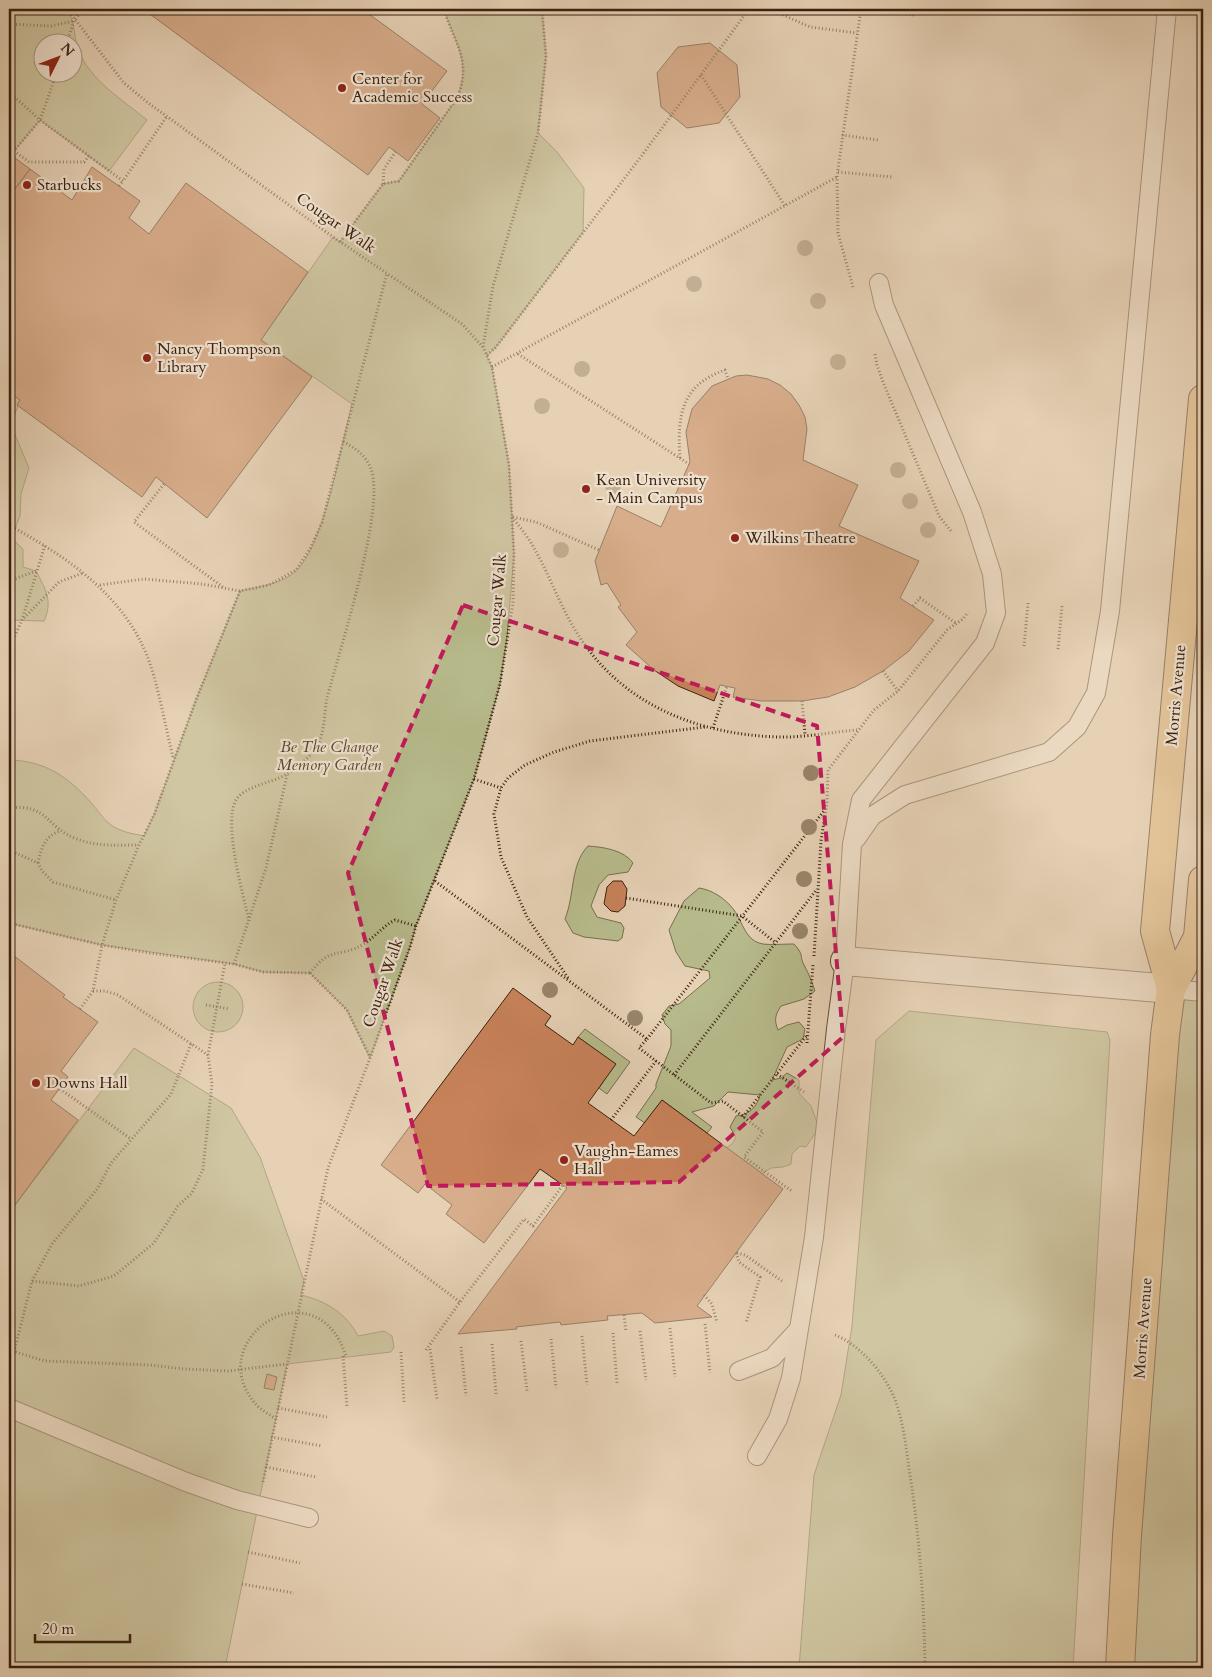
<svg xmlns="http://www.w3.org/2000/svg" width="1212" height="1677" font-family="Cardo,serif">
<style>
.green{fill:#b7bb8c;stroke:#786e4e;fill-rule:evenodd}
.building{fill:#c8825a;stroke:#3a200f}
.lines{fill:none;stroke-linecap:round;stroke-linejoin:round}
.service-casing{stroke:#654c38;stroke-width:20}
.minor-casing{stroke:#654c38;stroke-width:30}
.primary-casing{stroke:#3a200f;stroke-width:30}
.path{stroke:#3a200f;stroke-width:3;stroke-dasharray:1 2.5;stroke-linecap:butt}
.service{stroke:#efe1cf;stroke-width:18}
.minor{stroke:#efe1cf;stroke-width:28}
.primary{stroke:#e3b87a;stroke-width:28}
.tree{fill:#98856b}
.marked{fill:none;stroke:#c2185b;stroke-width:4;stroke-dasharray:10 6;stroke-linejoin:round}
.poi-dot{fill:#8f2418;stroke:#efe1cf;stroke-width:2}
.labels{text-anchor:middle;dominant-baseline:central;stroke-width:4.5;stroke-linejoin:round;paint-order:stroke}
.poi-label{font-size:16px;fill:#3a200f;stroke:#efe1cf;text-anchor:start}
.street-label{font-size:16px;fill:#3a200f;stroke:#efe1cf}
.park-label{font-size:16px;font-style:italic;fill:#59472e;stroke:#efe1cf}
</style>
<rect width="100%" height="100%" fill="#e6d1b5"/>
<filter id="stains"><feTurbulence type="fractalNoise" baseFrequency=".004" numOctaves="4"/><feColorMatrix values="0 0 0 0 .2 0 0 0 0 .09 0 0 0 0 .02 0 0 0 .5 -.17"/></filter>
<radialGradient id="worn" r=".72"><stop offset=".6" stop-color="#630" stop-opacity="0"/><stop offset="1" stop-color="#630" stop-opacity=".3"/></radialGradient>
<g class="green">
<path d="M 9,9 L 67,9 C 76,24 73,34 78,49 C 89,80 123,100 147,120 L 109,171 L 40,120 L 14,151 L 15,158 L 9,167 ZM 42,42 L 72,42 L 72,72 L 42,72 Z"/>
<path d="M 444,9 L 542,9 L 546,56 L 538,133 L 557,152 L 584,188 L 583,232 L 496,347 L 487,356 L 492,368 L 509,465 L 514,554 L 507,637 L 500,684 L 474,779 L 416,926 L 410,947 L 370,1058 L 347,1010 L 310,973 L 263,972 L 234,964 L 102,945 L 9,923 L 9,760 C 46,761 69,777 93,805 C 101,814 106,824 118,829 C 126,833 135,834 144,836 L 154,815 L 196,700 L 240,591 C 258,587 283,584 297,570 C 325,541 341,445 352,404 L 261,340 L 333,237 L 340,242 L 383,184 L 399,181 L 457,98 C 472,62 455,43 444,9 Z"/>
<path d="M 9,392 L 20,400 L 11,425 L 29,468 L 21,494 L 20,516 L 11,538 L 23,549 L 23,567 L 36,571 C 46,590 53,601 44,621 L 9,620 Z"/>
<path d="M 588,846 C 603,847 624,850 633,863 L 628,872 L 608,875 L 599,885 L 591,906 L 597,917 L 621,923 L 624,928 L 622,938 L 618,941 L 584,937 L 573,933 L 565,919 C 575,894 570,865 588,846 Z"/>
<path d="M 699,888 C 712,890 725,898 734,910 C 743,922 745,941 763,944 C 770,945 786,944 794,944 C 805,956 799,956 804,965 C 809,974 812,982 815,991 L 804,999 L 781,1006 C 775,1015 774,1020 778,1030 L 787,1025 L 799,1022 L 805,1029 L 803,1039 L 787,1047 L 772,1080 L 781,1078 L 787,1073 L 799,1080 L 799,1093 L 811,1106 L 819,1128 L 806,1147 L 800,1146 L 792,1154 L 791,1164 L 783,1167 L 771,1168 L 757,1177 L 726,1148 L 732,1144 L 736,1137 L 730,1127 L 736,1116 C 749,1115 757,1107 760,1095 L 728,1092 L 714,1106 L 692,1112 L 712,1127 L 707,1133 L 662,1100 L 645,1123 L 636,1117 L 656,1088 L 656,1084 L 671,1046 L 671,1030 L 665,1024 L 662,1015 L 669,1006 L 679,1004 L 710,978 L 709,971 L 685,966 L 676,952 L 669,930 L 684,901 Z"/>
<circle cx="218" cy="1007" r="25"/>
<path d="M 1171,989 L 1203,992 L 1203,1668 L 1120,1668 Z"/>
<path d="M 909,1011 L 1107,1032 L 1110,1040 L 1073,1668 L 799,1668 L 814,1475 L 841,1395 L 852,1326 L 876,1040 Z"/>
<path d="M 585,1029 L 630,1062 L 607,1094 L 599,1088 L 615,1064 L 578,1037 Z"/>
<path d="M 134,1048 L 231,1108 L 260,1157 L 304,1281 L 301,1295 C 326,1301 346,1313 358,1336 L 384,1331 L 392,1336 L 394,1347 L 391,1352 L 287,1364 L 225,1668 L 9,1668 L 9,1213 Z"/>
</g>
<g class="building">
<path d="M 143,9 L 362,9 L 447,71 L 422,104 L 440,118 L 408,161 L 389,147 L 368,175 Z"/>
<path d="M 710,43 L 737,65 L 740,97 L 719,123 L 687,128 L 661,107 L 657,73 L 678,47 Z"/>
<path d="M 15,158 L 30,169 L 9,197 L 9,167 Z"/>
<path d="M 92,167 L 140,201 L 129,218 L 149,234 L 186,183 L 308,272 L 261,340 L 312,377 L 207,518 L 156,477 L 142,497 L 17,405 L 20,400 L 9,392 L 9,197 L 30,169 L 72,200 Z"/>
<path d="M 747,375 L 768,379 L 780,385 L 791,394 L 799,405 L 805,417 L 807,429 L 803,460 L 858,485 L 839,526 L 919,561 L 900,598 L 934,620 L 909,651 L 883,671 L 855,687 L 828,697 L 802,701 L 762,701 L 733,697 L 735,688 L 720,685 L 714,701 L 678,686 L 654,670 L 626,645 L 637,632 L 618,607 L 621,605 L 607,583 L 601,585 L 595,561 L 617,506 L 661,527 L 690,462 L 686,432 L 692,409 L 712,386 L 736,376 Z"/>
<path d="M 613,881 L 622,881 L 627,889 L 625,906 L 618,912 L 611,911 L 604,904 L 607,887 Z"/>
<path d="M 9,952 L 65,995 L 63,997 L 98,1022 L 61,1071 L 68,1077 L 51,1100 L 78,1120 L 9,1213 Z"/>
<path d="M 513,988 L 551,1016 L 545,1025 L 573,1045 L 578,1037 L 616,1064 L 588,1103 L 634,1136 L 662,1100 L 783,1189 L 697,1306 L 712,1317 L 655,1323 L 642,1313 L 607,1316 L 608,1320 L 561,1325 L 560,1322 L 516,1327 L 517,1329 L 458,1334 L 567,1188 L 540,1169 L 484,1243 L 446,1214 L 452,1205 L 425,1184 L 418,1193 L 381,1165 Z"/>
<path d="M 267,1374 L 277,1377 L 274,1390 L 264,1388 Z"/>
</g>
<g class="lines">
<g class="service-casing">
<g id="service">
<path d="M 856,839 L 872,816 L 905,795 L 1049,752 L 1077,727 L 1096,693 L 1110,611 L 1167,9"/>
<path d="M 1171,989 L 1203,992"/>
<path d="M 739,1371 L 772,1358 L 798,1330"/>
<path d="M 9,1408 L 186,1482 L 237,1500 L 309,1518"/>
<path d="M 757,1456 L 778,1419 L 791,1378 L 814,1237 L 836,1029 L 845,961 L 852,844 L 861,800 L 985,643 L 996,613 L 992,574 L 972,512 L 884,305 L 879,283"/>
</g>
</g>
<g class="minor-casing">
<path id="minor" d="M 845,961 L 1171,989"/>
</g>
<g class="primary-casing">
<g id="primary">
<path d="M 1171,989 L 1155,931 L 1203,399"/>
<path d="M 1120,1668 L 1127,1536 L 1165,1035 L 1171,989 L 1198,937 L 1203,880"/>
</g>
</g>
<g class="path">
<path d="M 67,9 L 124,83 L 147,102 L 333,237 L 462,324 L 483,347 L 492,367 L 509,465 L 514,554 L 513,603 L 500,684 L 474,779 L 416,926 L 410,947 L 370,1058 L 328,1168 L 263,1482"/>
<path d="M 770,9 L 810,27 L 857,33"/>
<path d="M 871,9 L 914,15"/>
<path d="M 9,24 L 51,26 L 74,21"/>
<path d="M 67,42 L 74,21 L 83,9"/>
<path d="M 701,75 L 785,206"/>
<path d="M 9,92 L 40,120 L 123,181 L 167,116"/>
<path d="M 842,135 L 878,140"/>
<path d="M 14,151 L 29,162 L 84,162 L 89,156"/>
<path d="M 9,157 L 40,120 L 57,72"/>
<path d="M 838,172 L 892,177"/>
<path d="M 383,184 L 384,169 L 396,151"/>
<path d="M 119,186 L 123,181"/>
<path d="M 340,242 L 383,184 L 399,181 L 457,98 C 473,60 454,44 444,9"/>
<path d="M 853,287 L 838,233 L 837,176 L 861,9"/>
<path d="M 483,347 L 493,286 L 538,133 L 546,56 L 542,9"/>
<path d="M 518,354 L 689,464"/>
<path d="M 875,354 L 877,365 L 883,382 L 939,516 L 951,531"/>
<path d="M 487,355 L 496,347 L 640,158 L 749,9"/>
<path d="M 492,367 L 837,177"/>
<path d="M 680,458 C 677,416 681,385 725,370 L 728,379"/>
<path d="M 164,484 L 134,522 L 223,587"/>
<path d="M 512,517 C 520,527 528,537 534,548 C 550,576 560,606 577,633 C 621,704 696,734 777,737 C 803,738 831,732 857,730"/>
<path d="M 513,517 L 536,522 L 599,550"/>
<path d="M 9,525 C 65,556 120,592 146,653 C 158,682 165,726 173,757"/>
<path d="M 9,581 L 36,571"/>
<path d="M 100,585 L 144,579 L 202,584 L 240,591 L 269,585 L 296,570 L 310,549 L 322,523 L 387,273"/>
<path d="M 913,606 L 920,598 L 957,624"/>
<path d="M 24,618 L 59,582 L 83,573"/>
<path d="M 1024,646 L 1028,603"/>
<path d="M 9,649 L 22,620 L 45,545"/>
<path d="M 1058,649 L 1062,606"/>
<path d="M 883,671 L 898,691"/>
<path d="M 802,701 L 805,734"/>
<path d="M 713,728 L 727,686"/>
<path d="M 474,779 L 501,788"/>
<path d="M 9,808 C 48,803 46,828 77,839 C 97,847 117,845 139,845"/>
<path d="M 9,850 L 38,863 L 42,871 L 53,882 L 116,900"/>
<path d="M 38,863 C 41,848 45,836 60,831"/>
<path d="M 435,881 L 647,1039 L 639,1048 L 711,1103 L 723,1101 L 763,1132 L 744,1157 L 793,1192"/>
<path d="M 626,898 L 742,916 L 776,943"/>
<path d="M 249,921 C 243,894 224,827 235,802 C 242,786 273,783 287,774 C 299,767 310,757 317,746 C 325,733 324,712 327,698 C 339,651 386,509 371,469 C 365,454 355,448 342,441"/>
<path d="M 9,923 L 102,945 L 150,953 L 234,964 L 263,972 L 310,973"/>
<path d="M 814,956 L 821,841 L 827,803 L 828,770 L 874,710 L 898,691 L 947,630 L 963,619 L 968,612"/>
<path d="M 234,964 L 266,868 L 287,775"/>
<path d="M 310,973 C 331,945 339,959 364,944 C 375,937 383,926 395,920 L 416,926"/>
<path d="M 310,973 L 347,1010 L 370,1057"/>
<path d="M 568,978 L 527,917 L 501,857 L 494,814 L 501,788 L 508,778 L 525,765 L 554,752 L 590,741 L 705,727"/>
<path d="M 93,991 L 105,991 L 118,995 L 208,1055"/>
<path d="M 206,1005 L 230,1009"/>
<path d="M 80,1009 L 93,991 L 102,945 L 116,900 L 139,845 L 154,815 L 196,700 L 240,591"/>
<path d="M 647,1039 L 824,811"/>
<path d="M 807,1043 L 813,965"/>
<path d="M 777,1074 L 804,1092"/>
<path d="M 674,1075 L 817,889"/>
<path d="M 60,1089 L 131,1139"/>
<path d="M 743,1117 L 807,1035"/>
<path d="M 611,1120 L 656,1061"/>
<path d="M 321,1199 L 460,1302"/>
<path d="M 736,1253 L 739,1262 L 760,1277 L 746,1323"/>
<path d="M 737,1253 L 745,1255 L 782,1281"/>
<path d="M 32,1281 L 52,1244 L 98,1188 L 111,1163 L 171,1094 L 191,1044"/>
<path d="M 704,1295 L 712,1304 L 717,1323"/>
<path d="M 624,1315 L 626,1332"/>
<path d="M 705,1324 L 710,1373"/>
<path d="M 670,1328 L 675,1377"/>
<path d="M 640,1331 L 646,1380"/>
<path d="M 613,1333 L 617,1383"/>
<path d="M 835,1335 C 860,1345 883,1372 894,1397 C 904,1422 906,1449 910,1475 C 920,1540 924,1603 925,1668"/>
<path d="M 582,1336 L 587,1385"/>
<path d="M 551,1339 L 556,1388"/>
<path d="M 521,1341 L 527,1391"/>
<path d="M 492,1344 L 496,1394"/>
<path d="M 461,1347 L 466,1396"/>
<path d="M 430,1349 L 437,1399"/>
<path d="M 9,1350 L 45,1361 L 150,1365 L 184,1369 L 228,1371 L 287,1364"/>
<path d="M 426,1350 L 460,1302 L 524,1219 L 533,1226 L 563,1185"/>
<path d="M 14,1352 L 32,1281 L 79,1286 L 114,1276 L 154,1243 L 178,1206 L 192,1193 L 203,1169 L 212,1084 L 208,1055 L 225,963"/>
<path d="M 401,1352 L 404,1402"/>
<path d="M 343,1356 L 347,1407"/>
<path d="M 278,1408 L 327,1417"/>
<path d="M 276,1419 C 269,1414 259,1409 254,1402 C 202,1338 316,1264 346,1356"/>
<path d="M 271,1437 L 322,1446"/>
<path d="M 266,1467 L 316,1477"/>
<path d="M 248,1552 L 300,1563"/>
<path d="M 242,1584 L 294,1593"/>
</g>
<use href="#service" class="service"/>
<use href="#minor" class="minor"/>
<use href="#primary" class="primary"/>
</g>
<g class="tree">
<circle cx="805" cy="248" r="8"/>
<circle cx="694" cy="284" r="8"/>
<circle cx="818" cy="301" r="8"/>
<circle cx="838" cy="362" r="8"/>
<circle cx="582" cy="369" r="8"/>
<circle cx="542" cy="406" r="8"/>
<circle cx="898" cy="470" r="8"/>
<circle cx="613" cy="486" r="8"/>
<circle cx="910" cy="501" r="8"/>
<circle cx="928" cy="530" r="8"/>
<circle cx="561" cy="550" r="8"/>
<circle cx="811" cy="773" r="8"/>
<circle cx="809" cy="827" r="8"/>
<circle cx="804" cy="879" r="8"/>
<circle cx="800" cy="931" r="8"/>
<circle cx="550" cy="990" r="8"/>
<circle cx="635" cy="1018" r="8"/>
</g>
<path d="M0 0H1212V1677H0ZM 463,605 L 817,726 L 843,1037 L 679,1182 L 428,1186 L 348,873 Z" fill="#e6d1b5" fill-opacity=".55" fill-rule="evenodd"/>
<path class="marked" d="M 463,605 L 817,726 L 843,1037 L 679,1182 L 428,1186 L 348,873 Z"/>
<g class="poi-dot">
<circle cx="342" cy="88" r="5"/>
<circle cx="27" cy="185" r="5"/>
<circle cx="147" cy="358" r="5"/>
<circle cx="586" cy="489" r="5"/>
<circle cx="735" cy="538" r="5"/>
<circle cx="36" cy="1083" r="5"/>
<circle cx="564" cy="1160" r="5"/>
</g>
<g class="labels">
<g class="poi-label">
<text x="352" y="79">Center for<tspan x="352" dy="18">Academic Success</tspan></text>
<text x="37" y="185">Starbucks</text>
<text x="157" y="349">Nancy Thompson<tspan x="157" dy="18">Library</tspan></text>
<text x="596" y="480">Kean University<tspan x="596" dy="18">- Main Campus</tspan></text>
<text x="745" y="538">Wilkins Theatre</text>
<text x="46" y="1083">Downs Hall</text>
<text x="574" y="1151">Vaughn-Eames<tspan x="574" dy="18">Hall</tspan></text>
</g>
<g class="street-label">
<text transform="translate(336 223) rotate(35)">Cougar Walk</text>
<text transform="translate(497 600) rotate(-85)">Cougar Walk</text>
<text transform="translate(1176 695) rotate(-85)">Morris Avenue</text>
<text transform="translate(383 983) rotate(-71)">Cougar Walk</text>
<text transform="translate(1143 1328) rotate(-86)">Morris Avenue</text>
</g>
<g class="park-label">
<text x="329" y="747">Be The Change<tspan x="329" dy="18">Memory Garden</tspan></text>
</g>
</g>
<rect width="1212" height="1677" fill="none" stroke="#e6d1b5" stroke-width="30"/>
<rect x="10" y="10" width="1192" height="1657" fill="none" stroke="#3a200f" stroke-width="2.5"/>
<rect x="15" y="15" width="1182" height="1647" fill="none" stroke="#3a200f"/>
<g transform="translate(58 58) rotate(48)"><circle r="24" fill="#efe1cf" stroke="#a79482"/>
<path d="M0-4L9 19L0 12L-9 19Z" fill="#8f2418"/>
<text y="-8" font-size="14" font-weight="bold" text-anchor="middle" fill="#3a200f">N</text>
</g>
<path d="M35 1634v8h95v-8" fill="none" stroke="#3a200f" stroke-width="2.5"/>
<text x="42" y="1634" font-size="15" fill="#3a200f" stroke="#efe1cf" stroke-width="4" paint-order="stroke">20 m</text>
<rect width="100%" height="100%" filter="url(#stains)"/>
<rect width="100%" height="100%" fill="url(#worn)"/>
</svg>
